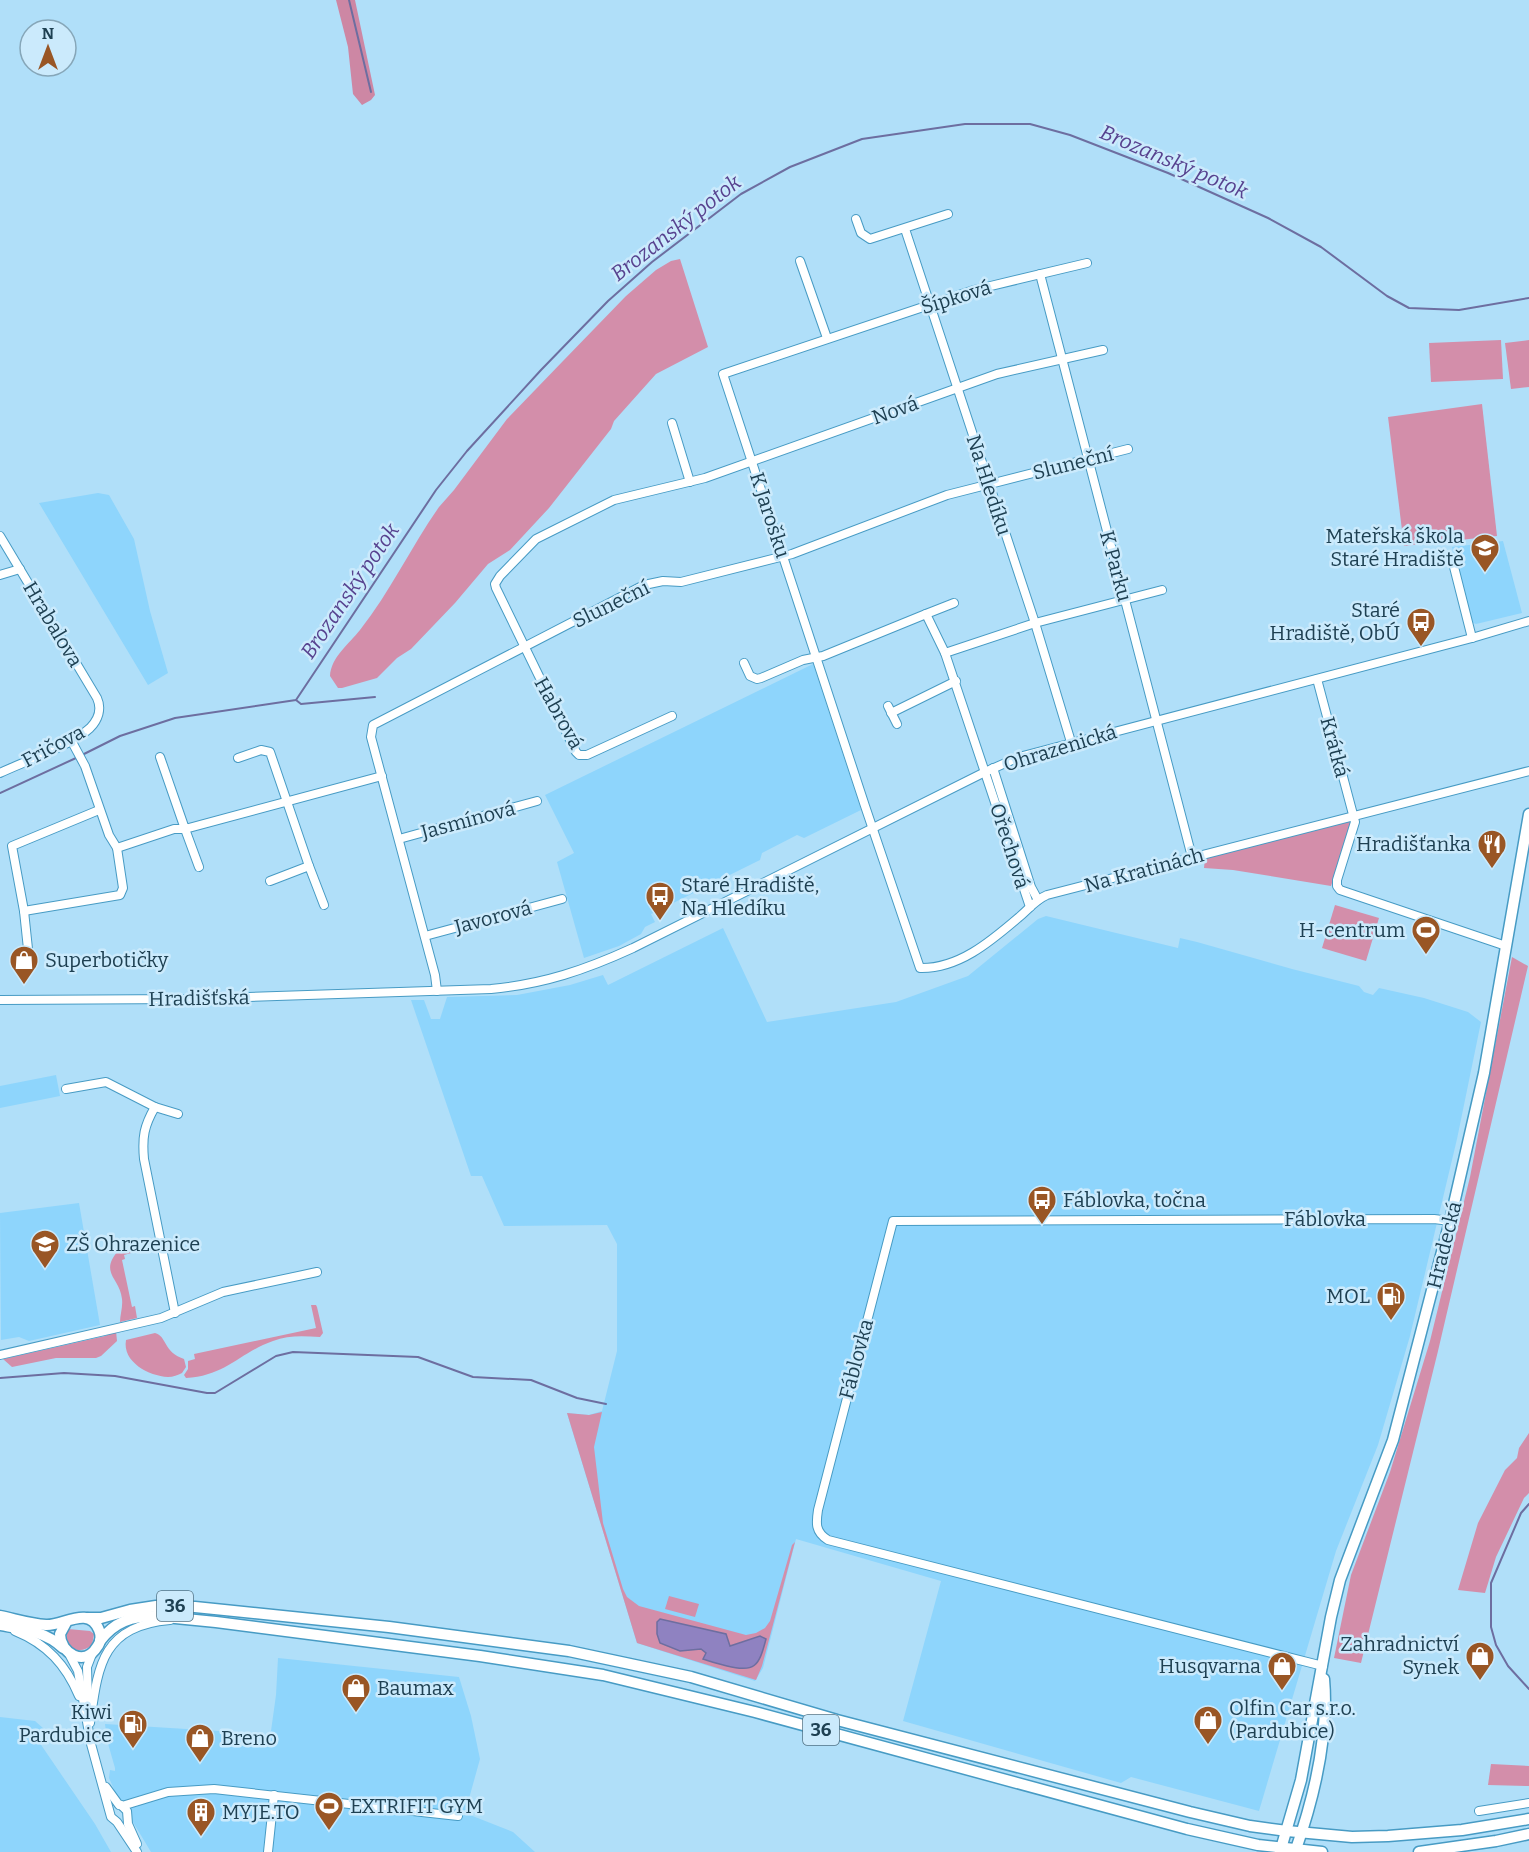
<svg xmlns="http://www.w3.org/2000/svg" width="1529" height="1852" font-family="Bitter,serif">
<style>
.built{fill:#8ed5fc}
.green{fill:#d38eaa}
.forest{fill:#cd87a4}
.water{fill:#8f82c1;stroke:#6d6ea0;stroke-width:1.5}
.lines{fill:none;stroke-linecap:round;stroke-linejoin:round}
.stream{stroke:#6d6ea0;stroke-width:2}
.minor-casing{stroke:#479bc4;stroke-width:10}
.major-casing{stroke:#479bc4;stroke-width:13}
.minor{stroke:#fff;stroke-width:8}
.major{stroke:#fff;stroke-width:10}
.labels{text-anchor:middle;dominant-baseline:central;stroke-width:5;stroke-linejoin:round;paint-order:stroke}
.shield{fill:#cbeafc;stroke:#527385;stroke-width:1.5}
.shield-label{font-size:18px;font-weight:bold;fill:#1e4052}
.street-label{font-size:20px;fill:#1e4052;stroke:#cbeafc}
.poi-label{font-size:20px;fill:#1e4052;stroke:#cbeafc;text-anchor:start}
.water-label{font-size:21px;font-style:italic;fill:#57428f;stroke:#cbeafc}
</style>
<rect width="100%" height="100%" fill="#b0dff9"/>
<g class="built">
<path d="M 98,493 L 109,495 L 134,539 L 150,611 L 168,673 L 148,685 L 39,503 Z"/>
<path d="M 1503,541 L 1522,613 L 1476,624 L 1471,622 L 1452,547 Z"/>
<path d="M 813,664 L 861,810 L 804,838 L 797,835 L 762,853 L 760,860 L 651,914 L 655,922 L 645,927 L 641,934 L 619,946 L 584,958 L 557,862 L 574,853 L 545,795 Z"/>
<path d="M 1046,916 L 1178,948 L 1180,938 L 1197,942 L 1292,969 L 1359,986 L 1364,992 L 1373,995 L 1379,988 L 1424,998 L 1468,1012 L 1481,1022 L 1457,1139 L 1410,1336 L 1378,1445 L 1336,1551 L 1259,1811 L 1131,1777 L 1121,1783 L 903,1721 L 941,1581 L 796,1539 L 763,1668 L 755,1681 L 637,1643 L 567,1413 L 589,1415 L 602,1411 L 617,1351 L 617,1244 L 607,1225 L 504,1226 L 482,1176 L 471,1176 L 411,1000 L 424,1000 L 431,1019 L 440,1019 L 447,997 L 517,995 L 570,985 L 603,975 L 608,985 L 723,928 L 767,1022 L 896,1002 L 968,976 L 1038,919 Z"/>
<path d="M 56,1075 L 60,1096 L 0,1108 L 0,1086 Z"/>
<path d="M 79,1203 L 100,1325 L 29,1341 L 19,1337 L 1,1340 L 0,1213 Z"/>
<path d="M 278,1658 L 459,1677 L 471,1716 L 480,1759 L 465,1813 L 513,1832 L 535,1852 L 151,1852 L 116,1794 L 109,1778 L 110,1770 L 115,1771 L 115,1768 L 107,1740 L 105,1724 L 267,1734 L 271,1731 L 276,1695 Z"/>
<path d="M 0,1717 L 35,1721 L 44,1729 L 35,1736 L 95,1824 L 111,1852 L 0,1852 Z"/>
</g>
<g class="green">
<path d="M 680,259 L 708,347 L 656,374 L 614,421 L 611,429 L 549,508 L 510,550 L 488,564 L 455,603 L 411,649 L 397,658 L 377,678 L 342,688 L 338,688 L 330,676 C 331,657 349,644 360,630 C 390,592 411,547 439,507 L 454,490 L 507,419 L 563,361 L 626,296 L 656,270 L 671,261 Z"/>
<path d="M 1501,340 L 1503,379 L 1431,382 L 1429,343 Z"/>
<path d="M 1529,340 L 1529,387 L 1511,389 L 1505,343 Z"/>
<path d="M 1482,404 L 1497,536 L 1404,546 L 1388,417 Z"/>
<path d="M 1350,820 L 1353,822 L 1331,886 L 1233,870 L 1204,868 L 1205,858 Z"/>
<path d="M 1335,905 L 1379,918 L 1366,961 L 1322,948 Z"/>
<path d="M 1512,957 L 1528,966 L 1438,1351 L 1361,1663 L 1334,1658 L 1351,1575 L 1390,1472 L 1430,1341 L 1470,1177 Z"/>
<path d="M 127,1249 L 131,1253 L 124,1255 L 125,1259 L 122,1260 L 132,1307 L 135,1306 L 137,1318 L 120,1322 C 120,1315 123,1307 122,1299 C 120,1278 99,1273 118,1251 Z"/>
<path d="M 311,1305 L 316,1305 L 317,1307 L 323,1333 L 320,1337 C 303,1336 288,1335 273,1341 C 239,1353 226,1376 186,1378 L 184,1375 L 188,1369 L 188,1361 L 195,1359 L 194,1354 L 316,1328 Z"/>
<path d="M 116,1331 L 117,1341 L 101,1356 L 96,1358 L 56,1358 L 12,1367 L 3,1359 L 105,1336 Z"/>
<path d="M 155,1333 C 167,1336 163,1352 184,1359 L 186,1367 L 182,1373 C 178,1375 173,1377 168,1377 C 149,1376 122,1362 126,1340 Z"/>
<path d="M 602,1412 L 594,1447 L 603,1523 L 623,1589 L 627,1597 L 639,1606 L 746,1635 L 756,1633 L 765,1628 L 770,1621 L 792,1545 L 795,1542 L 762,1666 L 756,1680 L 637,1643 L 567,1413 L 589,1415 Z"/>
<path d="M 1529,1433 L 1529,1493 L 1524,1498 L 1496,1557 L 1485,1593 L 1458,1590 L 1478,1523 L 1505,1470 L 1517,1458 L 1519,1448 Z"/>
<path d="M 669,1596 L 699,1604 L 695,1617 L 665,1609 Z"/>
<path d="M 68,1629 L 90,1631 L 94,1634 L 92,1645 C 78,1657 61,1646 68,1629 Z"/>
<path d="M 1491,1764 L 1529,1766 L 1529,1786 L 1488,1785 Z"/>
</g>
<path class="forest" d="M 336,0 L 355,0 L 375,95 L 371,100 L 362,105 L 353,94 L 348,47 Z"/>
<path class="water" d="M 660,1619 L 726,1634 L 730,1646 L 760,1636 L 766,1639 C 759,1666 755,1673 727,1666 C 719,1664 711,1662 703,1659 L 706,1653 L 701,1649 L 680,1651 L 660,1643 L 657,1634 L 657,1622 Z"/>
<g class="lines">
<g class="stream">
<path d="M 349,0 L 371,92"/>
<path d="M 296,700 L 301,704 L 375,697"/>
<path d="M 82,755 L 120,736 L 175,718 L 296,700 L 436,490 L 467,451 L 541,370 L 608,301 L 652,262 L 741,194 L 790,167 L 862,139 L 965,124 L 1030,124 L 1070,135 L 1168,173 L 1268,218 L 1321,247 L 1387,296 L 1409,308 L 1459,310 L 1529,298"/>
<path d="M 0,793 L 76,758"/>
<path d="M 0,1378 L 64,1373 L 115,1376 L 207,1393 L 215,1393 L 276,1356 L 293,1352 L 418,1357 L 473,1377 L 531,1380 L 577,1398 L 606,1404"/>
<path d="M 1529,1504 L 1521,1513 L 1491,1583 L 1491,1627 L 1496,1645 L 1508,1666 L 1529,1689"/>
</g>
<g class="minor-casing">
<g id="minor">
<path d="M 856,219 L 861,233 L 870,239 L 948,214"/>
<path d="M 905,229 L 1035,623 L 1071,742"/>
<path d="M 800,261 L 827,338"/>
<path d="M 1087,263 L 974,290 L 723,374 L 865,806 L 920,968 C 958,969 990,942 1018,918 C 1028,910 1035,900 1047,895 L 1529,771"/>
<path d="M 1040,274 L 1192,857"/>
<path d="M 672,423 L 690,482"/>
<path d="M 0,536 L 97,698 C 102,709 98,720 90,728 C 72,745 23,762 0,773"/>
<path d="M 1430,563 L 1449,559 L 1453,563 L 1472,638"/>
<path d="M 0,575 L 20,569"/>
<path d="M 926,614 L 954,603"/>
<path d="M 945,653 L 1030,907"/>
<path d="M 744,663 L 750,676 L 757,679 L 761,678 L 803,660 L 823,656 L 926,614 L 945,653 L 1035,623 L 1162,590"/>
<path d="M 1317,679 L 1355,822 L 1337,880 L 1337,886 L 1340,890 L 1506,946"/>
<path d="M 888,706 L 897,724"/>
<path d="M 891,713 L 956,681"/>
<path d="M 672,716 L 587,755 L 579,755 L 576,752 L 496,588 L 495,584 L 500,576 L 536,539 L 614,500 L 705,478 L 997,374 L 1103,350"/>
<path d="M 71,740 L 85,766 L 109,835 L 117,848"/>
<path d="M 160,757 L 185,829 L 382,776"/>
<path d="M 238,758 L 261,750 L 270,752 L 309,866"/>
<path d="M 993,768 L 1031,887 L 1038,900"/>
<path d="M 399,839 L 537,801"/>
<path d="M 270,881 L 309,866 L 324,905"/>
<path d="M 24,911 L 120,895 L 123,888 L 117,848 L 174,829 L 185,829 L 199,867"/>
<path d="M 425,936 L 562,899"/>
<path d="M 28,949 L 24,911 L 12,846 L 99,810"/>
<path d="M 437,991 L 435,975 L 371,737 L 373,725 L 644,585 L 663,581 L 681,582 L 792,554 L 947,495 L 1128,449"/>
<path d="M 0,1000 L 186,999 L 491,989 C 544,984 585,970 633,948 L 985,772 L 1019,757 L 1472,638 L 1529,621"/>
<path d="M 66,1089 L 106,1082 L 155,1107"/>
<path d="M 175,1313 L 144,1159 C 142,1137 144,1126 155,1107 L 178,1114"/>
<path d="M 0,1355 L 161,1318 L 223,1292 L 317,1272"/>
<path d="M 15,1631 C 47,1644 66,1665 79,1696"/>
<path d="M 69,1654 L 78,1671 L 91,1744 L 111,1817 L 117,1822 L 137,1852"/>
<path d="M 1323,1666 L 828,1540 C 815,1532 816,1523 818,1510 L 893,1221 L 1434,1219 L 1450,1221"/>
<path d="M 88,1702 L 87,1667 L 92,1654"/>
<path d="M 90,1723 C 98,1667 101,1626 170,1620"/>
<path d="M 106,1787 L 119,1805"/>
<path d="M 121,1805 L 127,1811 L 128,1824 L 137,1844"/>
<path d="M 122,1806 L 168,1792 L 214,1789 L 458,1816"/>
<path d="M 1479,1811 L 1529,1803"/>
<path d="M 268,1852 L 274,1795"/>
</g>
</g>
<g class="major-casing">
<g id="major">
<path d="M 0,1616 C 15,1619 30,1624 46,1625 C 63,1626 89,1605 99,1630 C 101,1635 101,1642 97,1647 C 85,1667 60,1654 60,1634 L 67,1621"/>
<path d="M 88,1618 L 101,1618 L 130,1610 L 156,1606 L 195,1607 L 389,1627 L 569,1651 L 691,1677 L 837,1720 L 1190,1812 L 1250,1826 L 1287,1831 L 1352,1837 L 1388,1836 L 1462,1830 L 1529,1819"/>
<path d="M 0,1625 C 22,1629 46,1631 63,1648"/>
<path d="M 100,1641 C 114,1622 132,1616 155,1616 L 216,1622 L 480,1656 L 603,1675 L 755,1712 L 1187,1829 L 1258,1845 L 1322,1852"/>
<path d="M 1280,1852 L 1301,1780 L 1331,1617 L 1340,1580 L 1393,1440 L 1450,1221 L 1484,1073 L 1529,814"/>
<path d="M 1295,1852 C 1314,1798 1329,1736 1324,1679"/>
<path d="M 1419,1852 L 1496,1841 L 1529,1834"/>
</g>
</g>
<use href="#minor" class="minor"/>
<use href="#major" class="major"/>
</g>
<defs>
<g id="school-pin" transform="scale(1.5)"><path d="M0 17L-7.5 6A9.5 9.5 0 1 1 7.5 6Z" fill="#995625" stroke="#cbeafc"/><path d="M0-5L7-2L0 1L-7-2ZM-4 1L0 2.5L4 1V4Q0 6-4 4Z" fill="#fff"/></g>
<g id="bus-pin" transform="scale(1.5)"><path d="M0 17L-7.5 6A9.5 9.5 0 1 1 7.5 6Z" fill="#995625" stroke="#cbeafc"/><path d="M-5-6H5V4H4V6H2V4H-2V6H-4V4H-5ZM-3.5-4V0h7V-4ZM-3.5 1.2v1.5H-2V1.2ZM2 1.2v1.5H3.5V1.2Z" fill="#fff"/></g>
<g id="restaurant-pin" transform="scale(1.5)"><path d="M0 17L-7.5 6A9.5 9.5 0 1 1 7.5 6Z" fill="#995625" stroke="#cbeafc"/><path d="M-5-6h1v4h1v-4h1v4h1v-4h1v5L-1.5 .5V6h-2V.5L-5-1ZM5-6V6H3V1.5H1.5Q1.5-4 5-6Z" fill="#fff"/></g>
<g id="stadium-pin" transform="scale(1.5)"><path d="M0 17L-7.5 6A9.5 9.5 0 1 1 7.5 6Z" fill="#995625" stroke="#cbeafc"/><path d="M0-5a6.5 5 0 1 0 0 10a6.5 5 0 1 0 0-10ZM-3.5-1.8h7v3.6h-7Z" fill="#fff"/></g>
<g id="shop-pin" transform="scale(1.5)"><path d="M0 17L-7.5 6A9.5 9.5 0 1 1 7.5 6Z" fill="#995625" stroke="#cbeafc"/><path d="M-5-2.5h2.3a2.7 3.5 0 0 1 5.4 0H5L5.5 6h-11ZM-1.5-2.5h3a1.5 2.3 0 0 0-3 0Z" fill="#fff"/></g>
<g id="fuel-pin" transform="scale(1.5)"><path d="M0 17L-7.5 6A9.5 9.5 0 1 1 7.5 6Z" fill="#995625" stroke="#cbeafc"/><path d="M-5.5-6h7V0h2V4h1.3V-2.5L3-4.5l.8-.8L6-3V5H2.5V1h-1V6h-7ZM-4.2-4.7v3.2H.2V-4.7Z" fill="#fff"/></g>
<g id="building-pin" transform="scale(1.5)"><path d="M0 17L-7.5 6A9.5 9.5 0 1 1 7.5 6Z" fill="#995625" stroke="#cbeafc"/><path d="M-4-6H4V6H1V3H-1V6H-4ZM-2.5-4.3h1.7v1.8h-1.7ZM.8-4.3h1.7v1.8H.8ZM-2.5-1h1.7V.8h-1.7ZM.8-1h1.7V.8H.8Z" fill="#fff"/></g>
</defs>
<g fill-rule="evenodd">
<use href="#school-pin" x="1485" y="548"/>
<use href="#bus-pin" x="1421" y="622"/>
<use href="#restaurant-pin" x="1492" y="844"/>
<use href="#bus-pin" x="660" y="896"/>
<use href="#stadium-pin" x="1426" y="930"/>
<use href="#shop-pin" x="24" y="960"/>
<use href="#bus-pin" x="1042" y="1200"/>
<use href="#school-pin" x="45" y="1244"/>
<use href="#fuel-pin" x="1391" y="1296"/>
<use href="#shop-pin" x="1480" y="1656"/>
<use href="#shop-pin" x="1282" y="1666"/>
<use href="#shop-pin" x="356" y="1688"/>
<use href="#shop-pin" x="1208" y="1720"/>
<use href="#fuel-pin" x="133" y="1724"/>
<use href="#shop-pin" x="200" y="1738"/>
<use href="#stadium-pin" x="329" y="1806"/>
<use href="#building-pin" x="201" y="1812"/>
</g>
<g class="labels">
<g class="shield">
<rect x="157" y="1591" width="36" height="30" rx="4.5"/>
<rect x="803" y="1715" width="36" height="30" rx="4.5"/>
</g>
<g class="shield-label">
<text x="175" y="1606">36</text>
<text x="821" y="1730">36</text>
</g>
<g class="street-label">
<text transform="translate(956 297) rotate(-17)">Šípková</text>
<text transform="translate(895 410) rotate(-20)">Nová</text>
<text transform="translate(1073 463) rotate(-14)">Sluneční</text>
<text transform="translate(989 485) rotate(72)">Na Hledíku</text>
<text transform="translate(770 515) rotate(72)">K Jarošku</text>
<text transform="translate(1116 566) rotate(75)">K Parku</text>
<text transform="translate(611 604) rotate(-26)">Sluneční</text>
<text transform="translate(53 624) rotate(59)">Hrabalova</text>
<text transform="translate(559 713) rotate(61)">Habrová</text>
<text transform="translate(53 746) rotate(-28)">Fričova</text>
<text transform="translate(1335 747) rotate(75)">Krátká</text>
<text transform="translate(1060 748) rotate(-17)">Ohrazenická</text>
<text transform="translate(468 820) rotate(-15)">Jasmínová</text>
<text transform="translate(1010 846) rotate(72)">Ořechová</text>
<text transform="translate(1144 870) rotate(-15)">Na Kratinách</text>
<text transform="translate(493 917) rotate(-15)">Javorová</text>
<text transform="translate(199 998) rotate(-1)">Hradišťská</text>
<text x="1325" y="1219">Fáblovka</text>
<text transform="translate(1444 1245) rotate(-76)">Hradecká</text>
<text transform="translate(856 1359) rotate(-75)">Fáblovka</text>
</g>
<g class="poi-label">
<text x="1464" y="536" text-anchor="end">Mateřská škola<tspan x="1464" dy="23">Staré Hradiště</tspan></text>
<text x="1400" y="610" text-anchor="end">Staré<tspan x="1400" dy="23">Hradiště, ObÚ</tspan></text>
<text x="1471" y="844" text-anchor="end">Hradišťanka</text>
<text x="681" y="885">Staré Hradiště,<tspan x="681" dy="23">Na Hledíku</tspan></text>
<text x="1405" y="930" text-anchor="end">H-centrum</text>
<text x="45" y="960">Superbotičky</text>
<text x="1063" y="1200">Fáblovka, točna</text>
<text x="66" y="1244">ZŠ Ohrazenice</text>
<text x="1370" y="1296" text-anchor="end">MOL</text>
<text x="1459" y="1644" text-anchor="end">Zahradnictví<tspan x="1459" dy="23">Synek</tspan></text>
<text x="1261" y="1666" text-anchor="end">Husqvarna</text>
<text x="377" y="1688">Baumax</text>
<text x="1229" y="1708">Olfin Car s.r.o.<tspan x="1229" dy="23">(Pardubice)</tspan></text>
<text x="112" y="1712" text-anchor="end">Kiwi<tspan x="112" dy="23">Pardubice</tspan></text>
<text x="221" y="1738">Breno</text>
<text x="350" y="1806">EXTRIFIT GYM</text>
<text x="222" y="1812">MYJE.TO</text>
</g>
<g class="water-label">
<text transform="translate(1174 162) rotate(23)">Brozanský potok</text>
<text transform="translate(676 228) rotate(-38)">Brozanský potok</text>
<text transform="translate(350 591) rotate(-56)">Brozanský potok</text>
</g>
</g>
<g transform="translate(48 48)"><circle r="28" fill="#cbeafc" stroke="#86a6b8" stroke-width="1.5"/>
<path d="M0-4.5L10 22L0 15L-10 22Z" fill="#995625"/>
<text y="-9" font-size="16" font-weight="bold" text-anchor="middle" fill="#1e4052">N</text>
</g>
</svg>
